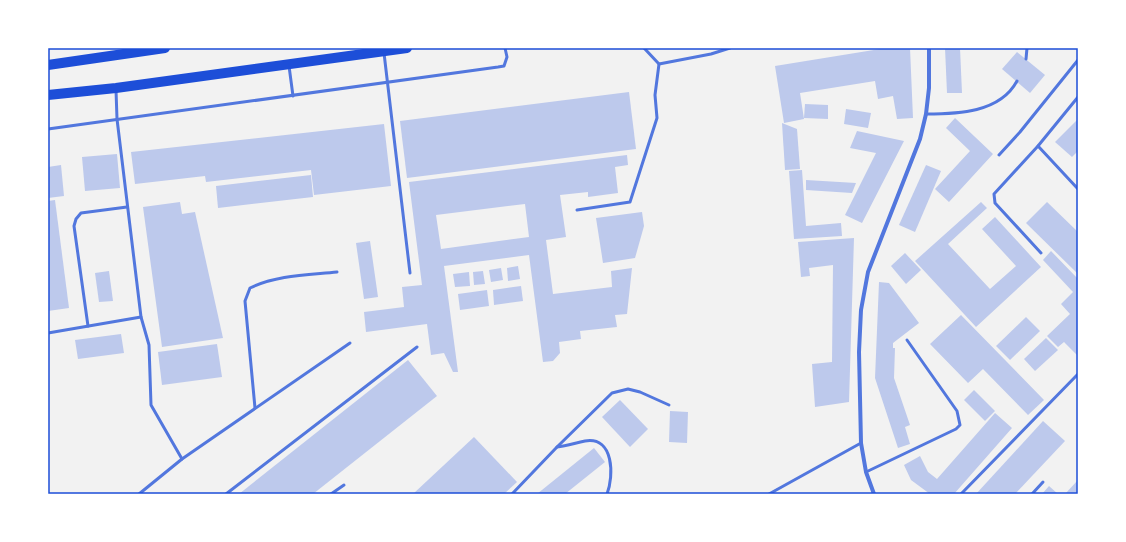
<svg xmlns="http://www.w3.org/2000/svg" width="1126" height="542" font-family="'Alegreya Sans',sans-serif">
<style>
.building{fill:#bdc9ec;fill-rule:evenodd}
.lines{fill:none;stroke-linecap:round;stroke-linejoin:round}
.service{stroke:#5277de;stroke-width:3}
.minor{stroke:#5277de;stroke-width:4}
.primary{stroke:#1d4ed8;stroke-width:10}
.neatline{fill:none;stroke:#1d4ed8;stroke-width:1.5}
</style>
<rect width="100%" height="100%" fill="#f2f2f2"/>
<g class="building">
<path d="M 886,48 L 910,48 L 913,118 L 897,119 L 893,96 L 878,99 L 875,81 L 800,93 L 804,119 L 784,123 L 775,66 Z"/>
<path d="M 945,48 L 960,48 L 962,93 L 947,93 Z"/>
<path d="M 1017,52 L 1045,75 L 1030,93 L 1002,69 Z"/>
<path d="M 629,92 L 636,149 L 407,178 L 400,121 Z"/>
<path d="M 805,104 L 828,105 L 828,119 L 804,118 Z"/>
<path d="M 846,109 L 871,113 L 868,128 L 844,124 Z"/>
<path d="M 955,118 L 993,154 L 949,202 L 935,189 L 970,151 L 946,128 Z"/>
<path d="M 1078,119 L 1078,151 L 1072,157 L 1055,142 Z"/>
<path d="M 782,123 L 797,129 L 800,169 L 785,170 Z"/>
<path d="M 384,124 L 391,186 L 314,195 L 311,170 L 206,182 L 205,176 L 135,184 L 131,152 Z"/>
<path d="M 857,131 L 904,141 L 862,223 L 845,215 L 876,153 L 850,148 Z"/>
<path d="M 117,154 L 120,188 L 85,191 L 82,157 Z"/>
<path d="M 627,155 L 628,165 L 615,167 L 618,193 L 588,197 L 588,192 L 560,195 L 566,237 L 546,240 L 553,294 L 612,287 L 611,271 L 632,268 L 627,314 L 615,315 L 617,327 L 580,331 L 581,339 L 559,342 L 560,353 L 553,361 L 543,362 L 529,255 L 444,266 L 458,372 L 453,372 L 444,353 L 431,355 L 427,324 L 366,332 L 364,312 L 404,307 L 402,287 L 422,285 L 409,182 ZM 525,204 L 529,237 L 441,249 L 436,215 Z"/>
<path d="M 61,165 L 64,196 L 48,198 L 48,167 Z"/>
<path d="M 926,165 L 941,171 L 915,232 L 899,225 Z"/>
<path d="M 802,170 L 806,226 L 841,223 L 842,236 L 794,239 L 789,171 Z"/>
<path d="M 311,175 L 313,197 L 218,208 L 216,186 Z"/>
<path d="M 806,180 L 856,183 L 852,193 L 806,190 Z"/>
<path d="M 55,200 L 69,308 L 48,311 L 48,201 Z"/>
<path d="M 180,202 L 182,214 L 195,212 L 223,338 L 162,347 L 143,207 Z"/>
<path d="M 981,202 L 987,208 L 948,244 L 990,289 L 1016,266 L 982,229 L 995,217 L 1041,267 L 976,327 L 915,261 Z"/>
<path d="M 1047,202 L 1078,232 L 1078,274 L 1026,223 Z"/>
<path d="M 642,212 L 644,226 L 635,258 L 603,263 L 596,218 Z"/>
<path d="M 854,238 L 849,402 L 815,407 L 812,364 L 832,362 L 833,265 L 809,268 L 810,276 L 801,277 L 798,242 Z"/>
<path d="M 370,241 L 378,297 L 364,299 L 356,243 Z"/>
<path d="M 1051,251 L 1078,279 L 1078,356 L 1064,342 L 1058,347 L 1047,336 L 1070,314 L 1061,304 L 1073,292 L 1043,260 Z"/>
<path d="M 905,253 L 921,270 L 906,284 L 891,266 Z"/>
<path d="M 518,266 L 520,279 L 508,281 L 507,268 Z"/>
<path d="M 501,268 L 503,280 L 491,282 L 489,270 Z"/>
<path d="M 109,271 L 113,301 L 99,302 L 95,273 Z"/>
<path d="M 483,271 L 485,284 L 474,285 L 473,272 Z"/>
<path d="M 469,272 L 470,286 L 455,287 L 453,274 Z"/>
<path d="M 879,282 L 889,283 L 919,323 L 893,343 L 893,348 L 895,348 L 894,378 L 910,425 L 905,427 L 910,444 L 898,448 L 875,378 Z"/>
<path d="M 521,286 L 523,301 L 494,305 L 493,290 Z"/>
<path d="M 487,290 L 489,306 L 460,310 L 458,294 Z"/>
<path d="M 961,315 L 1044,400 L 1028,415 L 983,369 L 968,383 L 930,344 Z"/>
<path d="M 1026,317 L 1040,331 L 1010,360 L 996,346 Z"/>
<path d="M 121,334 L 124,353 L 78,359 L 75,340 Z"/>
<path d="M 1046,338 L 1058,350 L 1035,371 L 1024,359 Z"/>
<path d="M 217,344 L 222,377 L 162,385 L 158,352 Z"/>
<path d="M 408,360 L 437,396 L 313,494 L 239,494 Z"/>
<path d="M 974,390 L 995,411 L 985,421 L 964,400 Z"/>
<path d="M 620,400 L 648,429 L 630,447 L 602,417 Z"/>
<path d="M 670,411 L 688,412 L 687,443 L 669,442 Z"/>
<path d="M 995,413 L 1012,428 L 954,494 L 930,494 L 911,480 L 904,465 L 920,456 L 928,472 L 937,479 Z"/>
<path d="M 1043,421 L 1065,441 L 1015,494 L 976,494 Z"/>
<path d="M 474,437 L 517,482 L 504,494 L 413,494 Z"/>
<path d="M 594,448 L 605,462 L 565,494 L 537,494 Z"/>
<path d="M 1078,480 L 1078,494 L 1065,494 Z"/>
<path d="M 1049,486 L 1058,494 L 1042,494 Z"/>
</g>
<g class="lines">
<g class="service">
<path d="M 384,53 L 410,273"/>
<path d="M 1026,59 L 1027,48"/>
<path d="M 659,64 L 711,54 L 730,48"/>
<path d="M 289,66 L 293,96"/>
<path d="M 116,90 L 117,119 L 141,317 L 149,345 L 151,405 L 182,459 L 139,494"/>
<path d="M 926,114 C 957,114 1000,113 1017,81"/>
<path d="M 48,129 L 498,67 L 504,66 L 507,57 L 505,48"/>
<path d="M 1038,146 L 1078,189"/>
<path d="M 999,155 L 1020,132 L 1078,60"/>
<path d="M 577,210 L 630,202 L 657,118 L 655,95 L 659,64 L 644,48"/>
<path d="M 1041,253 L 995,203 L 994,194 L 1038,146 L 1078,97"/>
<path d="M 88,326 L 74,226 L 76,219 L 81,213 L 127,207"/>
<path d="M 48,333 L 141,317"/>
<path d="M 255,408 L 245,301 L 250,288 C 277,275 308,275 337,272"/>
<path d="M 557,447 L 612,393 L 628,389 L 640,392 L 669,405"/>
<path d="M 182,459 L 350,343"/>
<path d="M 866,472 L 956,429 L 960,425 L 957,411 L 907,340"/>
<path d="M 226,494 L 417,347"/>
<path d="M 331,494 L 344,485"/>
<path d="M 512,494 L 557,447 C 567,446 575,443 585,441 C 614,436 614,476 607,494"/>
<path d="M 769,494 L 861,443"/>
<path d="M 961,494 L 1078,374"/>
<path d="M 1032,494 L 1043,482"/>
</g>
<path class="minor" d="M 874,494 L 866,472 L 861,443 L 859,352 L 861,310 L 868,272 L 920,139 L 926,114 L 929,88 L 929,48"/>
<g class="primary">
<path d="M 48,65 L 165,48"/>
<path d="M 48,95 L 116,88 L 407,48"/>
</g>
</g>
<rect width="1126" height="542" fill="none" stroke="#ffffff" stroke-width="98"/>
<rect x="49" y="49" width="1028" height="444" class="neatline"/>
</svg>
